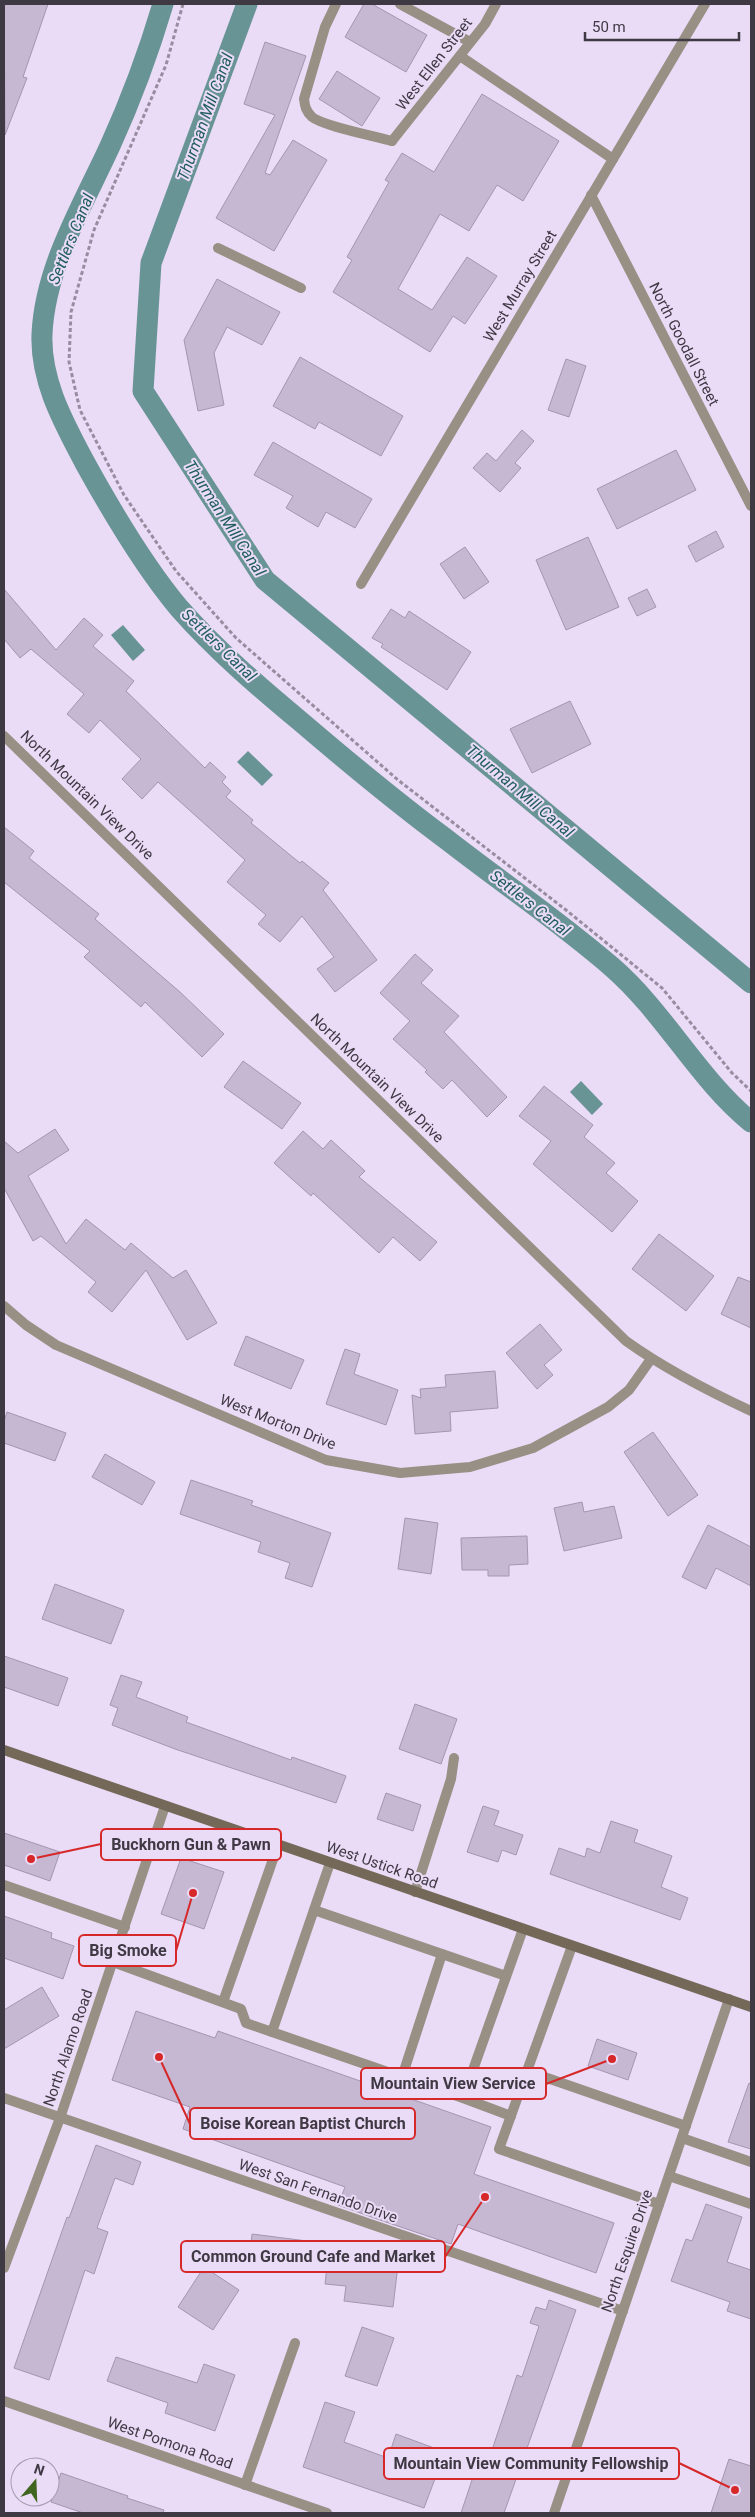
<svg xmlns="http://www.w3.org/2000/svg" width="755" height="2517" font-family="Roboto,sans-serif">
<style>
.water{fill:#699495}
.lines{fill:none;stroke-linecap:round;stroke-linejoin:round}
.canal{stroke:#699495;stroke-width:21}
.building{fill:#c6b7d2;stroke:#a496b0}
.path{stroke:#988da0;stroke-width:3;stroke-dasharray:4 2.5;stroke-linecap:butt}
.service{stroke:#989085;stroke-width:10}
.minor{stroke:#989085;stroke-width:10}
.tertiary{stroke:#989085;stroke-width:10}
.secondary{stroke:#746959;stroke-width:10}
.labels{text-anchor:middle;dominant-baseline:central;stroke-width:4;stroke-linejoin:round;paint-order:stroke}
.street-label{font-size:15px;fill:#3f3944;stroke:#eadbf6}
.water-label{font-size:16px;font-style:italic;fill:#205d5f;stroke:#eadbf6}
.leader{fill:none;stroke:#d62828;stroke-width:2}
.callout-dot{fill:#d62828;stroke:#eadbf6;stroke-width:2}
.callout{fill:#eadbf6;stroke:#d62828;stroke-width:2}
.callout-label{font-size:16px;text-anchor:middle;font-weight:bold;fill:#3f3944}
</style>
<rect width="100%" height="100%" fill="#eadbf6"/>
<g class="water">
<path d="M 123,625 L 145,650 L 133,661 L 111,635 Z"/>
<path d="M 248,751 L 273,775 L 262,786 L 237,762 Z"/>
<path d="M 581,1081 L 603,1104 L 592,1115 L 570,1092 Z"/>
</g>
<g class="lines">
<g class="canal">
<path d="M 163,4 C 149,51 131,100 110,146 C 83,205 45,267 42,334 C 40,381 64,423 85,463 C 112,512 143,565 179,608 C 216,650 258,686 300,721 C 348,762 396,802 446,839 C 501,882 559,921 612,967 C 664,1012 699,1080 751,1122"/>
<path d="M 247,4 L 151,263 L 143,391 L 265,580 L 751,983"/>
</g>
</g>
<g class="building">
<path d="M 4,4 L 48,4 L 23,77 L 27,78 L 5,135 Z"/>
<path d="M 364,4 L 372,4 L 427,35 L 406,72 L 345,37 Z"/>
<path d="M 265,42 L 306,56 L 265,173 L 270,175 L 293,140 L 327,160 L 274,251 L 216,218 L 275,115 L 244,104 Z"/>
<path d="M 337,71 L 380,98 L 362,126 L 319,99 Z"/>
<path d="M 482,94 L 559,141 L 523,201 L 497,185 L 469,231 L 440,214 L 398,289 L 432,310 L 467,257 L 497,276 L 465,324 L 453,316 L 430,352 L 333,292 L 352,260 L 347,257 L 389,182 L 385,180 L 402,153 L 434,172 Z"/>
<path d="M 217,279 L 280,312 L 262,345 L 227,327 L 214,353 L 224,405 L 198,411 L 184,340 Z"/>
<path d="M 300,357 L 403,416 L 381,456 L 319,422 L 315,429 L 273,406 Z"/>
<path d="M 566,359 L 586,366 L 569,417 L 548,410 Z"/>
<path d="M 522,430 L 534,441 L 515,463 L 521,468 L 500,492 L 473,468 L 487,453 L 496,461 Z"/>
<path d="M 273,442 L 372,499 L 355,528 L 326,512 L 318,527 L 286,508 L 293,496 L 254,475 Z"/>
<path d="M 676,450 L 696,490 L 617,529 L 597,489 Z"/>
<path d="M 716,531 L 724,547 L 696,562 L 688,546 Z"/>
<path d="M 588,537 L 619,607 L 566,630 L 536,560 Z"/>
<path d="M 465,547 L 489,582 L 464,599 L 440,564 Z"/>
<path d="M 4,589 L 56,650 L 84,618 L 103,635 L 93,646 L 134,681 L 126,691 L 205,768 L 210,762 L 226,777 L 222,782 L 231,791 L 226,797 L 253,820 L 251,823 L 300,863 L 302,861 L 329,883 L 323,890 L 377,960 L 335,992 L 317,969 L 334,957 L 302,916 L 280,942 L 258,924 L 266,915 L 227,882 L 245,860 L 158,782 L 142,799 L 122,779 L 141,759 L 100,720 L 89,733 L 67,714 L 84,694 L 31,649 L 20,658 L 4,639 Z"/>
<path d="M 647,589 L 656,607 L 637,616 L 628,598 Z"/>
<path d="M 391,609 L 405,618 L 409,611 L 471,652 L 447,690 L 381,647 L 383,644 L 372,638 Z"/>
<path d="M 570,701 L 591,744 L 532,773 L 510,729 Z"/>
<path d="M 4,827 L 34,851 L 29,858 L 99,914 L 95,919 L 180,992 L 224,1034 L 202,1057 L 145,1002 L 141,1007 L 84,957 L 90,951 L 4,882 Z"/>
<path d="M 415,954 L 433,970 L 421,983 L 459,1016 L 444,1032 L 507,1097 L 487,1117 L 452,1080 L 443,1089 L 425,1072 L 427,1070 L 393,1039 L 410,1021 L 380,993 Z"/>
<path d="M 243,1061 L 301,1103 L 282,1129 L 224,1087 Z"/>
<path d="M 544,1086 L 593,1125 L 584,1137 L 615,1163 L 606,1173 L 638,1201 L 612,1232 L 533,1164 L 551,1141 L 519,1116 Z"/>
<path d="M 55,1129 L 69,1150 L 28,1176 L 66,1244 L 86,1219 L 125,1250 L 131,1243 L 173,1278 L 186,1270 L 217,1323 L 187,1340 L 146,1270 L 112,1312 L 88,1292 L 96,1282 L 41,1236 L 33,1241 L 4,1188 L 4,1141 L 18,1153 Z"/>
<path d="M 303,1131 L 323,1149 L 331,1140 L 365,1171 L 359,1177 L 437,1242 L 420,1261 L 393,1237 L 379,1253 L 313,1193 L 311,1196 L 274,1163 Z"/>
<path d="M 659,1234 L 714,1276 L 686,1311 L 632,1269 Z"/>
<path d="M 738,1277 L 751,1282 L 751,1328 L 721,1314 Z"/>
<path d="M 540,1324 L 562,1350 L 544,1365 L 553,1375 L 537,1389 L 506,1353 Z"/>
<path d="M 246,1336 L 304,1360 L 291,1389 L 234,1365 Z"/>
<path d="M 345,1349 L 360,1354 L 354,1374 L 398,1390 L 386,1425 L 326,1404 Z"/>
<path d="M 495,1371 L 498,1408 L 450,1412 L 451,1431 L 415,1434 L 412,1395 L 421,1398 L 420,1389 L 446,1387 L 445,1375 Z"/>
<path d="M 7,1412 L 66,1433 L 55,1461 L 4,1443 L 4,1421 Z"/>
<path d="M 653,1432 L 698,1495 L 668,1516 L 624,1452 Z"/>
<path d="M 105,1454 L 155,1482 L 142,1505 L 92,1477 Z"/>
<path d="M 191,1480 L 253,1501 L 251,1505 L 331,1533 L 312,1587 L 285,1578 L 290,1563 L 258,1552 L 261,1542 L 180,1514 Z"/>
<path d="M 582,1502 L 584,1512 L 614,1506 L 622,1538 L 564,1551 L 554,1508 Z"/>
<path d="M 405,1518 L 438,1523 L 431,1574 L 398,1569 Z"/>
<path d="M 708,1525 L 751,1547 L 751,1586 L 716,1568 L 706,1589 L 682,1577 Z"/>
<path d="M 527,1536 L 528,1564 L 509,1565 L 509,1576 L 488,1576 L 488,1570 L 462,1570 L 461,1538 Z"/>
<path d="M 55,1584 L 124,1610 L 111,1644 L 42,1619 Z"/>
<path d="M 4,1656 L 68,1678 L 58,1706 L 4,1687 Z"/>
<path d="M 121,1675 L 142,1682 L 136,1697 L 188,1717 L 186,1722 L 291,1760 L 292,1757 L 346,1776 L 336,1803 L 175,1749 L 112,1725 L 118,1708 L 110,1705 Z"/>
<path d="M 415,1704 L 457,1719 L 441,1764 L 399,1749 Z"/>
<path d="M 386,1793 L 421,1805 L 413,1831 L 377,1819 Z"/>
<path d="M 483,1806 L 499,1811 L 494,1825 L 523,1835 L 516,1855 L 502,1850 L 498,1862 L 467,1852 Z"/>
<path d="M 611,1821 L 638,1830 L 634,1842 L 672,1856 L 661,1887 L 688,1898 L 680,1920 L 550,1874 L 559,1848 L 585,1857 L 587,1848 L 600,1853 Z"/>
<path d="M 4,1833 L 60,1852 L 50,1881 L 4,1865 Z"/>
<path d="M 181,1858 L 224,1872 L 204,1929 L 161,1914 Z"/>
<path d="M 4,1916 L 52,1933 L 51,1938 L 74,1946 L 63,1979 L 4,1958 Z"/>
<path d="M 42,1987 L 59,2016 L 4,2049 L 4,2010 Z"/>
<path d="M 136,2011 L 215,2038 L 218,2031 L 491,2127 L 474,2174 L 614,2223 L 596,2273 L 458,2224 L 451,2244 L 380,2220 L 338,2205 L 345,2187 L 183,2129 L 190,2107 L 112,2080 Z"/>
<path d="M 597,2039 L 637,2053 L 628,2080 L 588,2066 Z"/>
<path d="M 749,2083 L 751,2084 L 751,2149 L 728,2142 Z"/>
<path d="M 96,2145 L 141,2162 L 133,2185 L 115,2178 L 97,2228 L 108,2232 L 94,2274 L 85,2270 L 49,2380 L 14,2368 L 67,2217 L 69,2218 Z"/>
<path d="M 706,2204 L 742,2217 L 727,2262 L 751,2270 L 751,2319 L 727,2311 L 730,2302 L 671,2281 L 686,2239 L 692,2241 Z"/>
<path d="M 252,2234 L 307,2241 L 304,2270 L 249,2263 Z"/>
<path d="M 328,2257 L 398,2265 L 393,2307 L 344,2301 L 346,2286 L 325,2284 Z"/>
<path d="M 204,2267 L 239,2290 L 213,2330 L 178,2307 Z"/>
<path d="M 549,2300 L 576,2310 L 504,2513 L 461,2513 L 480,2456 L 489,2459 L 517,2375 L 522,2377 L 539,2326 L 530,2323 L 536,2307 L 546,2310 Z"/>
<path d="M 362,2327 L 394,2338 L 377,2386 L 345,2376 Z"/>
<path d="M 116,2357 L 197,2383 L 204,2364 L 235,2375 L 215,2431 L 165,2413 L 168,2403 L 107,2381 Z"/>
<path d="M 325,2402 L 355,2412 L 344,2442 L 388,2458 L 396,2434 L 445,2452 L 424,2508 L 303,2467 Z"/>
<path d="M 729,2459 L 751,2466 L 751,2513 L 711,2513 Z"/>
<path d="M 61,2473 L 128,2496 L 127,2498 L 164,2510 L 163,2513 L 83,2513 L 51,2502 Z"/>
</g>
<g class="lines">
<path class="path" d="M 183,4 L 166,65 L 94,230 L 71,312 L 69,362 L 80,410 L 124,495 L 176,571 L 236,638 L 398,780 L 566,910 L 662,988 L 732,1073 L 751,1091"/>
<g class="service">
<path d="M 336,4 L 325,27 L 304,99 C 305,107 306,111 312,117 C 323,126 375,136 392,141"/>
<path d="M 400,4 L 470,42"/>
<path d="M 460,56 L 613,159"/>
<path d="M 218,248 L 301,288"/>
<path d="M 4,1885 L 125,1927"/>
<path d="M 415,1892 L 451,1779 L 454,1758"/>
<path d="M 314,1910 L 506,1976"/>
<path d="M 113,1962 L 241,2009 L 246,2023 L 463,2098 L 523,1929"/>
<path d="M 223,2002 L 278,1845"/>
<path d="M 272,2032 L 330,1863"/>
<path d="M 527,2071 L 572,1946"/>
<path d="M 402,2077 L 442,1954"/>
<path d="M 463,2098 L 511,2116"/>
<path d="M 682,2138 L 751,2162"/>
<path d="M 669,2176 L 751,2204"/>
<path d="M 659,2204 L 499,2149 L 527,2071 L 686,2126"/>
</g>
<g class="minor">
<path d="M 392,141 L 485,24 L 496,4"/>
<path d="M 591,195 L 751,506"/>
<path d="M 361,584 L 705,4"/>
<path d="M 4,1306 L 26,1325 L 56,1345 L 326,1460 L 400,1473 L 470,1467 L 533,1448 L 608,1407 L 629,1390 L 651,1359"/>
<path d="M 4,2098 L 623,2311"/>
<path d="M 4,2268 L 60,2118 L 165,1806"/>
<path d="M 4,2401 L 327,2513"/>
<path d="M 245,2485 L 295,2343"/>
<path d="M 554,2513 L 729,1999"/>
</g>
<path class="tertiary" d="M 4,736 L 626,1341 C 665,1369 708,1391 751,1411"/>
<path class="secondary" d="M 4,1750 L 751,2007"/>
</g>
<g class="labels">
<g class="street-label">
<text transform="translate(434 64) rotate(-52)">West Ellen Street</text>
<text transform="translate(520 286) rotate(-59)">West Murray Street</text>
<text transform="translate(684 344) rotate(63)">North Goodall Street</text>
<text transform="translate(87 795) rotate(44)">North Mountain View Drive</text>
<text transform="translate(377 1078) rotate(44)">North Mountain View Drive</text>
<text transform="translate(278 1422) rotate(22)">West Morton Drive</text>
<text transform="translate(382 1865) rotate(19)">West Ustick Road</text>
<text transform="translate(68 2048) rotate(-71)">North Alamo Road</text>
<text transform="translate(318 2191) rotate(19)">West San Fernando Drive</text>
<text transform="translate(627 2251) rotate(-71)">North Esquire Drive</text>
<text transform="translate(170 2443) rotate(19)">West Pomona Road</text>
</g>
<g class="water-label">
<text transform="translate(205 117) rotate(-70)">Thurman Mill Canal</text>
<text transform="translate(71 239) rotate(-68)">Settlers Canal</text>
<text transform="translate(225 518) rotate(57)">Thurman Mill Canal</text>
<text transform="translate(219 645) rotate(44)">Settlers Canal</text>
<text transform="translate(520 791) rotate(40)">Thurman Mill Canal</text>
<text transform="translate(530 903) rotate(38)">Settlers Canal</text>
</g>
</g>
<path class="leader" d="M31 1859L101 1844M193 1893L176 1951M612 2059L546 2084M159 2057L190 2124M485 2197L445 2257M735 2490L679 2463"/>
<g class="callout-dot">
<circle cx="31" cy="1859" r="5"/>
<circle cx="193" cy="1893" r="5"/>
<circle cx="612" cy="2059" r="5"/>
<circle cx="159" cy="2057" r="5"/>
<circle cx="485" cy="2197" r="5"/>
<circle cx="735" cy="2490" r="5"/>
</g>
<g class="callout">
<rect x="101" y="1829" width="180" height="31" rx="5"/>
<rect x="79" y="1935" width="97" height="31" rx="5"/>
<rect x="361" y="2068" width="185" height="31" rx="5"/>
<rect x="190" y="2108" width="225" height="31" rx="5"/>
<rect x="181" y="2241" width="264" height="31" rx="5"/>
<rect x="384" y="2448" width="295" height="31" rx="5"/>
</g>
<g class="callout-label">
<text x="191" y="1850">Buckhorn Gun &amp; Pawn</text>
<text x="128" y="1956">Big Smoke</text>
<text x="453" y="2089">Mountain View Service</text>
<text x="303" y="2129">Boise Korean Baptist Church</text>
<text x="313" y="2262">Common Ground Cafe and Market</text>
<text x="531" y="2469">Mountain View Community Fellowship</text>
</g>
<rect width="755" height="2517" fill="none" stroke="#3f3944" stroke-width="10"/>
<g transform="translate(35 2482) rotate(19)"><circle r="24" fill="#eadbf6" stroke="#a69aaf"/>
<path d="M0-4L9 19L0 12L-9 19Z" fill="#40651e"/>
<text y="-8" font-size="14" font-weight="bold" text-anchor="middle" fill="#3f3944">N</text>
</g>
<path d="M585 32v8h154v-8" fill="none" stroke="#3f3944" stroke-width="2.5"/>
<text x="592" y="32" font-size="15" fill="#3f3944" stroke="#eadbf6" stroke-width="4" paint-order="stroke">50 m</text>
</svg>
